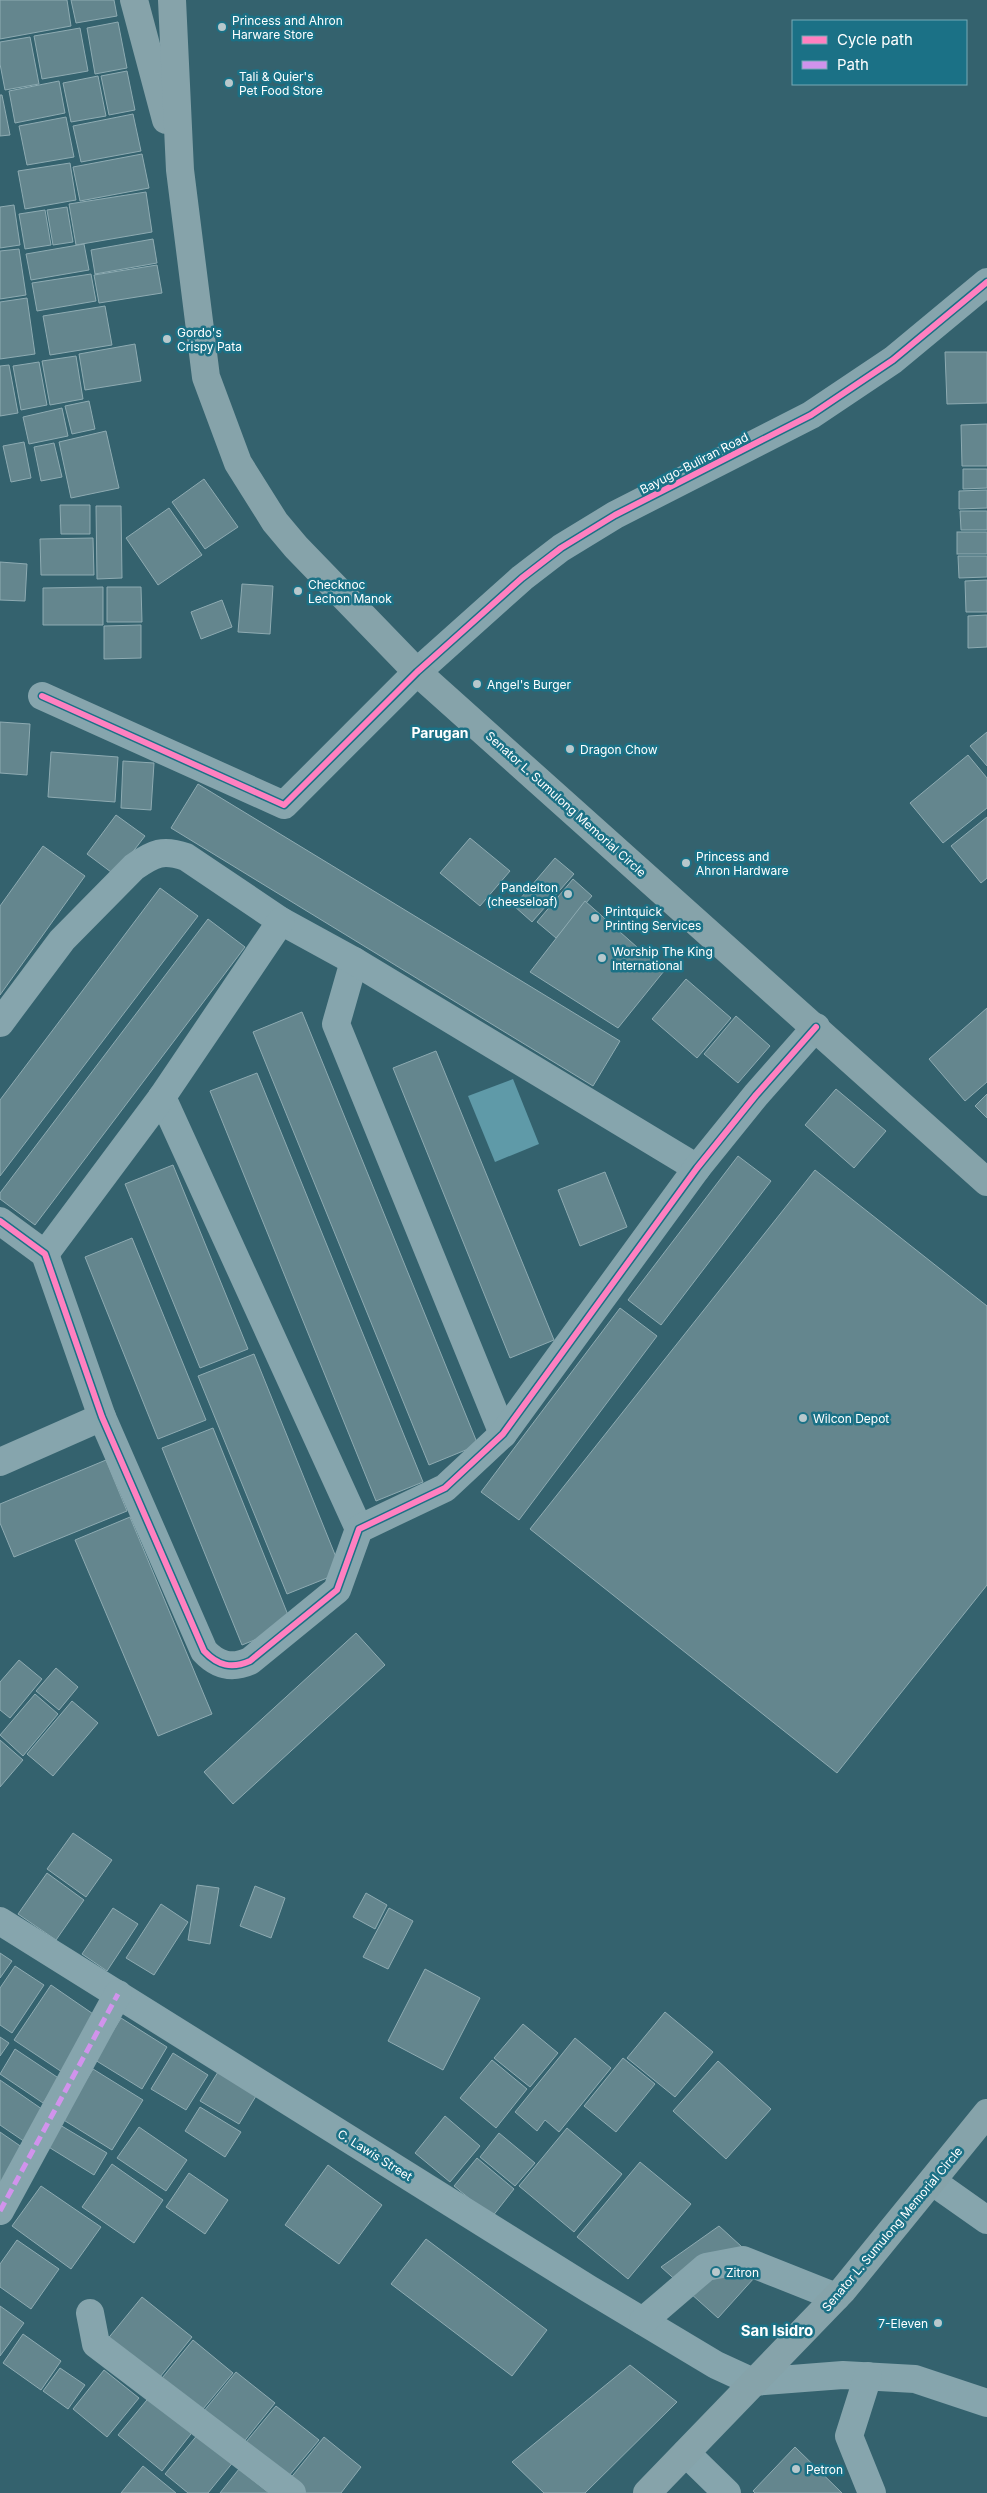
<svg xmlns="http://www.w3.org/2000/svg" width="987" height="2493" font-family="Inter,sans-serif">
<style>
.water{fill:#5f9aa8}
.building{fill:#64868e;stroke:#8eabb2}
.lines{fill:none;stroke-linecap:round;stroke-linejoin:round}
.minor{stroke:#86a5ad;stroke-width:28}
.major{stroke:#86a3aa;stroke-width:28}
.quiet{stroke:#d193ec;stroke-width:5;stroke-dasharray:10 5;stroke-linecap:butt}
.cycleway-casing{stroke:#1b7186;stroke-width:9}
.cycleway{stroke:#ff80c0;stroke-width:6}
.poi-dot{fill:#b8c8cc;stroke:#1b7186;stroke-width:2}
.labels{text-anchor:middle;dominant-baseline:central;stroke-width:5;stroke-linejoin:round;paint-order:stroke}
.poi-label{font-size:12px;fill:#fff;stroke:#1b7186;text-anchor:start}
.street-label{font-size:12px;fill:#fff;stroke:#1b7186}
.neighbourhood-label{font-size:14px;font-weight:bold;fill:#fff;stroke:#1b7186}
.quarter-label{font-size:15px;font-weight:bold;fill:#fff;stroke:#1b7186}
</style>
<rect width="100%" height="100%" fill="#34626e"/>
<path class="water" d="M 513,1079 L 539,1144 L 495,1162 L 468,1096 Z"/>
<g class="building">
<path d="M 0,0 L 67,0 L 71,26 L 0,39 Z"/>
<path d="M 71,0 L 114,0 L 117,16 L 76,23 Z"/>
<path d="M 118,22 L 127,68 L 95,74 L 87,28 Z"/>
<path d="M 80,28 L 88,71 L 42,79 L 34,36 Z"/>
<path d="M 30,37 L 39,84 L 5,90 L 0,64 L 0,42 Z"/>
<path d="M 127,71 L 135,110 L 109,115 L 101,76 Z"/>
<path d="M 98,76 L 106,116 L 71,122 L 63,83 Z"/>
<path d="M 59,81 L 65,113 L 15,123 L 9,91 Z"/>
<path d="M 0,95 L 2,95 L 10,135 L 0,136 Z"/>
<path d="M 133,114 L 141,151 L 81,162 L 73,126 Z"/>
<path d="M 66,117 L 74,157 L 27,165 L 19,126 Z"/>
<path d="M 142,154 L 149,188 L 80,201 L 73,167 Z"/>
<path d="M 70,163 L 76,200 L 25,209 L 18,171 Z"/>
<path d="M 146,192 L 152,232 L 76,245 L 69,204 Z"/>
<path d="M 14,205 L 20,245 L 0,248 L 0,207 Z"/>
<path d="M 67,207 L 73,242 L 53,245 L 47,210 Z"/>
<path d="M 45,210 L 51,245 L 25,249 L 19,214 Z"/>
<path d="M 153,239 L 157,263 L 95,274 L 91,250 Z"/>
<path d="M 84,244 L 89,270 L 31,280 L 26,254 Z"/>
<path d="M 19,249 L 26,295 L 0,299 L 0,251 Z"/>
<path d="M 157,265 L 162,293 L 99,303 L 94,275 Z"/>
<path d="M 91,274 L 96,301 L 37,311 L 32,283 Z"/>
<path d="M 27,298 L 35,354 L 0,359 L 0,302 Z"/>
<path d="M 105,306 L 112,345 L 50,355 L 43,316 Z"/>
<path d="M 135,344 L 141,381 L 85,390 L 79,354 Z"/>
<path d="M 945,352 L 987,352 L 987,403 L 947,404 Z"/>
<path d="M 76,356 L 83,399 L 50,405 L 42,361 Z"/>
<path d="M 39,362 L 47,405 L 21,410 L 13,366 Z"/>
<path d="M 9,365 L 18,413 L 0,416 L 0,366 Z"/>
<path d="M 89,401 L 95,429 L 72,434 L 65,406 Z"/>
<path d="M 62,408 L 68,436 L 29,444 L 23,417 Z"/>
<path d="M 987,424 L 987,466 L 962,466 L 961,425 Z"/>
<path d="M 106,431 L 119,488 L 71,498 L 59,442 Z"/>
<path d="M 24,442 L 31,478 L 11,482 L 3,446 Z"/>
<path d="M 54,443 L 62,477 L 41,481 L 34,447 Z"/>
<path d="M 963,469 L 987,469 L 987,488 L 963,489 Z"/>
<path d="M 204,479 L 238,527 L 205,549 L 172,502 Z"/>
<path d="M 987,490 L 987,508 L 959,509 L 959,491 Z"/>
<path d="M 60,505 L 90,505 L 90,534 L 61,534 Z"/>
<path d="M 96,506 L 121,506 L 122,578 L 97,579 Z"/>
<path d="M 169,508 L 202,555 L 158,585 L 126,538 Z"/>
<path d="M 960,511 L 987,511 L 987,530 L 961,530 Z"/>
<rect x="957" y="532" width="30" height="22"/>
<path d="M 93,538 L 94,575 L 41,575 L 40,539 Z"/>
<path d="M 958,556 L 987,556 L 987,577 L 959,578 Z"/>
<path d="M 0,562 L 27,564 L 25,601 L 0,600 Z"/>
<path d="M 987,580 L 987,612 L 966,612 L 965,581 Z"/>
<path d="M 242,584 L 273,586 L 270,634 L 238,632 Z"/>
<path d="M 103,587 L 103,625 L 43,625 L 43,588 Z"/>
<path d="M 107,587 L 141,587 L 142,622 L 107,622 Z"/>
<path d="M 222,600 L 232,627 L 201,639 L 191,612 Z"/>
<path d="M 987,615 L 987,647 L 968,648 L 968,616 Z"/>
<path d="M 141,625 L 141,658 L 104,659 L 104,626 Z"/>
<path d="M 0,722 L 30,724 L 27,775 L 0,773 Z"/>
<path d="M 987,732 L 987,766 L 970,746 Z"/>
<path d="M 51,752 L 118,757 L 115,802 L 48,797 Z"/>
<path d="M 968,755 L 987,778 L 987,808 L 943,843 L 910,803 Z"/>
<path d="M 123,761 L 154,763 L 151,810 L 121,808 Z"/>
<path d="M 198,784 L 620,1041 L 593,1086 L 171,828 Z"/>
<path d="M 116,815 L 145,836 L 115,875 L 87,854 Z"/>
<path d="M 987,817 L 987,878 L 981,883 L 951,846 Z"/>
<path d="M 470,838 L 510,871 L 480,906 L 440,873 Z"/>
<path d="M 43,846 L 85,876 L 0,995 L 0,906 Z"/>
<path d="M 555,858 L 574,874 L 532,922 L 514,906 Z"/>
<path d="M 573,879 L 592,896 L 556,938 L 537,922 Z"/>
<path d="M 160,888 L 198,916 L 0,1176 L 0,1100 Z"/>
<path d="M 585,901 L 664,971 L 618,1028 L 530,972 Z"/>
<path d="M 208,919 L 245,947 L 35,1225 L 0,1199 L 0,1193 Z"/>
<path d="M 686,979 L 731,1018 L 697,1058 L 652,1019 Z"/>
<path d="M 987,1008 L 987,1082 L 965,1101 L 929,1059 Z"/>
<path d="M 302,1012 L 478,1445 L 429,1465 L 253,1032 Z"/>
<path d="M 736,1016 L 770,1046 L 738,1083 L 704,1054 Z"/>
<path d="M 436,1051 L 554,1340 L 510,1358 L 393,1068 Z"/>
<path d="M 257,1073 L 423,1482 L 376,1501 L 210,1091 Z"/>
<path d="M 836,1089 L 886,1131 L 854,1168 L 805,1125 Z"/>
<path d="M 987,1094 L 987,1118 L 975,1106 Z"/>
<path d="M 738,1156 L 771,1181 L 661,1325 L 628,1300 Z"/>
<path d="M 173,1165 L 248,1349 L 200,1368 L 125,1184 Z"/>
<path d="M 815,1170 L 987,1306 L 987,1585 L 837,1773 L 530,1529 Z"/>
<path d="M 605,1172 L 627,1227 L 580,1246 L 558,1190 Z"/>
<path d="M 132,1238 L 206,1420 L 158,1439 L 85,1257 Z"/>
<path d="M 620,1308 L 657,1336 L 519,1520 L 481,1492 Z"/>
<path d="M 254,1354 L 342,1572 L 287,1594 L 198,1376 Z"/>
<path d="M 213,1428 L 292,1625 L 242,1645 L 162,1448 Z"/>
<path d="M 106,1460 L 127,1511 L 14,1557 L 0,1523 L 0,1504 Z"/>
<path d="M 130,1517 L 212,1714 L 158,1736 L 75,1540 Z"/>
<path d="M 356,1633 L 385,1665 L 233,1804 L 204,1772 Z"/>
<path d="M 19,1660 L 42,1679 L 10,1718 L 0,1710 L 0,1682 Z"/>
<path d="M 56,1668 L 78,1687 L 59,1710 L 36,1691 Z"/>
<path d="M 35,1694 L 58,1714 L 23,1756 L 0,1735 Z"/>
<path d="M 72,1701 L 98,1723 L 53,1776 L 27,1754 Z"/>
<path d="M 0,1740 L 23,1760 L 0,1787 Z"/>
<path d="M 73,1833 L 112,1860 L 86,1897 L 47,1869 Z"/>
<path d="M 47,1873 L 84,1900 L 56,1940 L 18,1914 Z"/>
<path d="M 197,1885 L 219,1888 L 210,1944 L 188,1940 Z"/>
<path d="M 255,1886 L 285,1898 L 271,1938 L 240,1926 Z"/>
<path d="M 366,1893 L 387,1905 L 375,1929 L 353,1917 Z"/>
<path d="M 161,1904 L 188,1922 L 154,1975 L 126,1958 Z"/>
<path d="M 113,1908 L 138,1924 L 107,1971 L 82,1954 Z"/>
<path d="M 389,1908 L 413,1921 L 388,1969 L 363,1957 Z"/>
<path d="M 0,1953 L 12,1961 L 0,1978 Z"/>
<path d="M 15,1966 L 44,1985 L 12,2033 L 0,2025 L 0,1988 Z"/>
<path d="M 425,1969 L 480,1998 L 443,2070 L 388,2041 Z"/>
<path d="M 51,1985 L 99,2018 L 62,2072 L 14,2040 Z"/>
<path d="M 665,2012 L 713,2052 L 675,2097 L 627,2058 Z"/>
<path d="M 121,2018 L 167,2047 L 142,2089 L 95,2060 Z"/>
<path d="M 523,2024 L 558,2053 L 530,2087 L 494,2058 Z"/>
<path d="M 0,2037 L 9,2043 L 0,2056 Z"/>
<path d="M 575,2038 L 611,2068 L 559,2132 L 545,2120 L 537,2131 L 515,2112 Z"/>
<path d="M 15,2049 L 60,2079 L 43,2103 L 0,2074 Z"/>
<path d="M 173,2053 L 208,2075 L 186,2110 L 151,2089 Z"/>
<path d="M 623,2058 L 655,2084 L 616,2132 L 584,2106 Z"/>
<path d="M 492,2060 L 527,2089 L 496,2128 L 460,2098 Z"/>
<path d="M 718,2061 L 771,2109 L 726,2159 L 673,2111 Z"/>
<path d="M 93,2069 L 143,2100 L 112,2150 L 62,2119 Z"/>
<path d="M 218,2072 L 256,2096 L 239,2124 L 200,2101 Z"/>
<path d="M 0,2080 L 49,2114 L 28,2144 L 0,2125 Z"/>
<path d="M 200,2107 L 241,2132 L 225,2157 L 185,2131 Z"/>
<path d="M 445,2116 L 480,2146 L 450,2182 L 415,2153 Z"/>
<path d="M 60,2125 L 107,2153 L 94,2175 L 47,2146 Z"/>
<path d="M 139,2127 L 187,2160 L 166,2191 L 117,2158 Z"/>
<path d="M 567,2128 L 622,2174 L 574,2232 L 519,2186 Z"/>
<path d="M 0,2132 L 29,2152 L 0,2195 Z"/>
<path d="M 499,2133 L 535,2163 L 515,2186 L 480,2157 Z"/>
<path d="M 477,2158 L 514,2189 L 492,2217 L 454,2186 Z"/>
<path d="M 640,2162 L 691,2204 L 628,2279 L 577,2237 Z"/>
<path d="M 112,2164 L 163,2200 L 134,2243 L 82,2207 Z"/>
<path d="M 328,2165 L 382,2205 L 339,2264 L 285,2225 Z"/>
<path d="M 189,2173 L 228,2200 L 205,2234 L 166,2207 Z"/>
<path d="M 41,2186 L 101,2227 L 71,2269 L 12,2226 Z"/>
<path d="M 719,2226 L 764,2267 L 718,2318 L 661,2267 Z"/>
<path d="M 426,2239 L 547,2330 L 512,2376 L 391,2284 Z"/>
<path d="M 17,2240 L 59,2269 L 31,2309 L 0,2287 L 0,2264 Z"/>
<path d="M 142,2297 L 192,2337 L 156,2382 L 106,2341 Z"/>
<path d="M 0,2306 L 24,2323 L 0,2356 Z"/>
<path d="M 23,2334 L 61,2361 L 41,2390 L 3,2363 Z"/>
<path d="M 193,2340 L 233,2373 L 198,2415 L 158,2383 Z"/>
<path d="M 630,2365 L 677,2402 L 585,2493 L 544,2493 L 512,2462 Z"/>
<path d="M 60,2368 L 85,2385 L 68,2409 L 43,2391 Z"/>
<path d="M 104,2370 L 139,2398 L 107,2437 L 73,2409 Z"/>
<path d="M 236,2372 L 275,2403 L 238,2449 L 199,2417 Z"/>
<path d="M 151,2395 L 194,2430 L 162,2471 L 118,2435 Z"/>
<path d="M 276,2406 L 319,2440 L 283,2483 L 241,2448 Z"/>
<path d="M 199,2433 L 234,2461 L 208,2493 L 188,2493 L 165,2474 Z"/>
<path d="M 324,2437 L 361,2467 L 341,2493 L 305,2493 L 289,2480 Z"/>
<path d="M 795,2447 L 842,2493 L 755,2493 L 753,2491 Z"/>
<path d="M 143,2466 L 176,2493 L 121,2493 Z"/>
<path d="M 239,2469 L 269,2493 L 220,2493 Z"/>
</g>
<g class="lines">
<g class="minor">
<path d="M 42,696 L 284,805 L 417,672 L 522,578 L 561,548 L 615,515 L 811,415 L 893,360 L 987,282"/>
<path d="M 354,961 L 336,1024 L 503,1434"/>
<path d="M 0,1023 L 62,940 L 134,867 C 154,853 163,849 186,857 L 281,921 L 354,961 L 697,1168"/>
<path d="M 162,1097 L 359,1529"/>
<path d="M 0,1221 L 45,1254 L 102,1417 L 204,1651 C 218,1666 232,1669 250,1661 L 337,1590 L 359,1529 L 445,1488 L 503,1434 L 697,1168 L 756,1095 L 816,1027"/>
<path d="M 45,1254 L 162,1097 L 281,921"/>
<path d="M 0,1462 L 102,1417"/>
<path d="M 0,1921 L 589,2289 L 716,2365 L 753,2382 L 843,2375 L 915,2379 L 987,2403"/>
<path d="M 933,2182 L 987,2220"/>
<path d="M 0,2211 L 118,1994"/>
<path d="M 90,2313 L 96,2344 L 292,2493"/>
<path d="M 643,2321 L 706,2267 L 743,2260 L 836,2297"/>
<path d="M 868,2376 L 849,2436 L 872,2493"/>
<path d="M 686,2453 L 727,2493"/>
</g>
<g class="major">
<path d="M 134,0 L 166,120"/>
<path d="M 172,0 L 180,170 L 206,377 L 238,463 L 275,522 L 296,547 L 417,672 L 987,1182"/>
<path d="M 647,2493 L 843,2290 L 987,2113"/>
</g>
<path class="quiet" d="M 0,2211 L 118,1994"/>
<g class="cycleway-casing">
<g id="cycleway">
<path d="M 42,696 L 284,805 L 417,672 L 522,578 L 561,548 L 615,515 L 811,415 L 893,360 L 987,282"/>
<path d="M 0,1221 L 45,1254 L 102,1417 L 204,1651 C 218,1666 232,1669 250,1661 L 337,1590 L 359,1529 L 445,1488 L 503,1434 L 697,1168 L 756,1095 L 816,1027"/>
</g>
</g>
<use href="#cycleway" class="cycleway"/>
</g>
<g class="poi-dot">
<circle cx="222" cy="27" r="5"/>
<circle cx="229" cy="83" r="5"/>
<circle cx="167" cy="339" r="5"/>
<circle cx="298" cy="591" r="5"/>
<circle cx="477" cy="684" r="5"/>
<circle cx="570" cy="749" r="5"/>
<circle cx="686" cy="863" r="5"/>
<circle cx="568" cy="894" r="5"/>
<circle cx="595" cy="918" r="5"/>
<circle cx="602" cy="958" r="5"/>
<circle cx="803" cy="1418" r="5"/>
<circle cx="716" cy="2272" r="5"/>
<circle cx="938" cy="2323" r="5"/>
<circle cx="796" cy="2469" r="5"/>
</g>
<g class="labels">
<g class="poi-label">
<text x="232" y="20">Princess and Ahron<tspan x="232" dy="14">Harware Store</tspan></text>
<text x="239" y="76">Tali &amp; Quier's<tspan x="239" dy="14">Pet Food Store</tspan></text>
<text x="177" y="332">Gordo's<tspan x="177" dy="14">Crispy Pata</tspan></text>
<text x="308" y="584">Checknoc<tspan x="308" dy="14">Lechon Manok</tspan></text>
<text x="487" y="684">Angel's Burger</text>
<text x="580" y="749">Dragon Chow</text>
<text x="696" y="856">Princess and<tspan x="696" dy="14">Ahron Hardware</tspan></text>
<text x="558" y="887" text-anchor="end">Pandelton<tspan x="558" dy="14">(cheeseloaf)</tspan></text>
<text x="605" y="911">Printquick<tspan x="605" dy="14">Printing Services</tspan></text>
<text x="612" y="951">Worship The King<tspan x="612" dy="14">International</tspan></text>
<text x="813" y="1418">Wilcon Depot</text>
<text x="726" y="2272">Zitron</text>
<text x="928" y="2323" text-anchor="end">7-Eleven</text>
<text x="806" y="2469">Petron</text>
</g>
<g class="street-label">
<text transform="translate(694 463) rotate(-27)">Bayugo-Buliran Road</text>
<text transform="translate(566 804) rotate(42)">Senator L. Sumulong Memorial Circle</text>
<text transform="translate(375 2155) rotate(32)">C. Lawis Street</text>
<text transform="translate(892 2229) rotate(-50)">Senator L. Sumulong Memorial Circle</text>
</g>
<g class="neighbourhood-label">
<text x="440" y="732">Parugan</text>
</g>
<g class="quarter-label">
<text x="777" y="2330">San Isidro</text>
</g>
</g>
<rect x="792" y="20" width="175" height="65" fill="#1b7186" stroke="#76aab6"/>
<rect x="802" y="36" width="25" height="8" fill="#ff80c0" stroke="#76aab6"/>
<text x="837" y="45" font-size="15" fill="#ffffff">Cycle path</text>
<rect x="802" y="61" width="25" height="8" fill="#d193ec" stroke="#76aab6"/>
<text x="837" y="70" font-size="15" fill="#ffffff">Path</text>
</svg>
